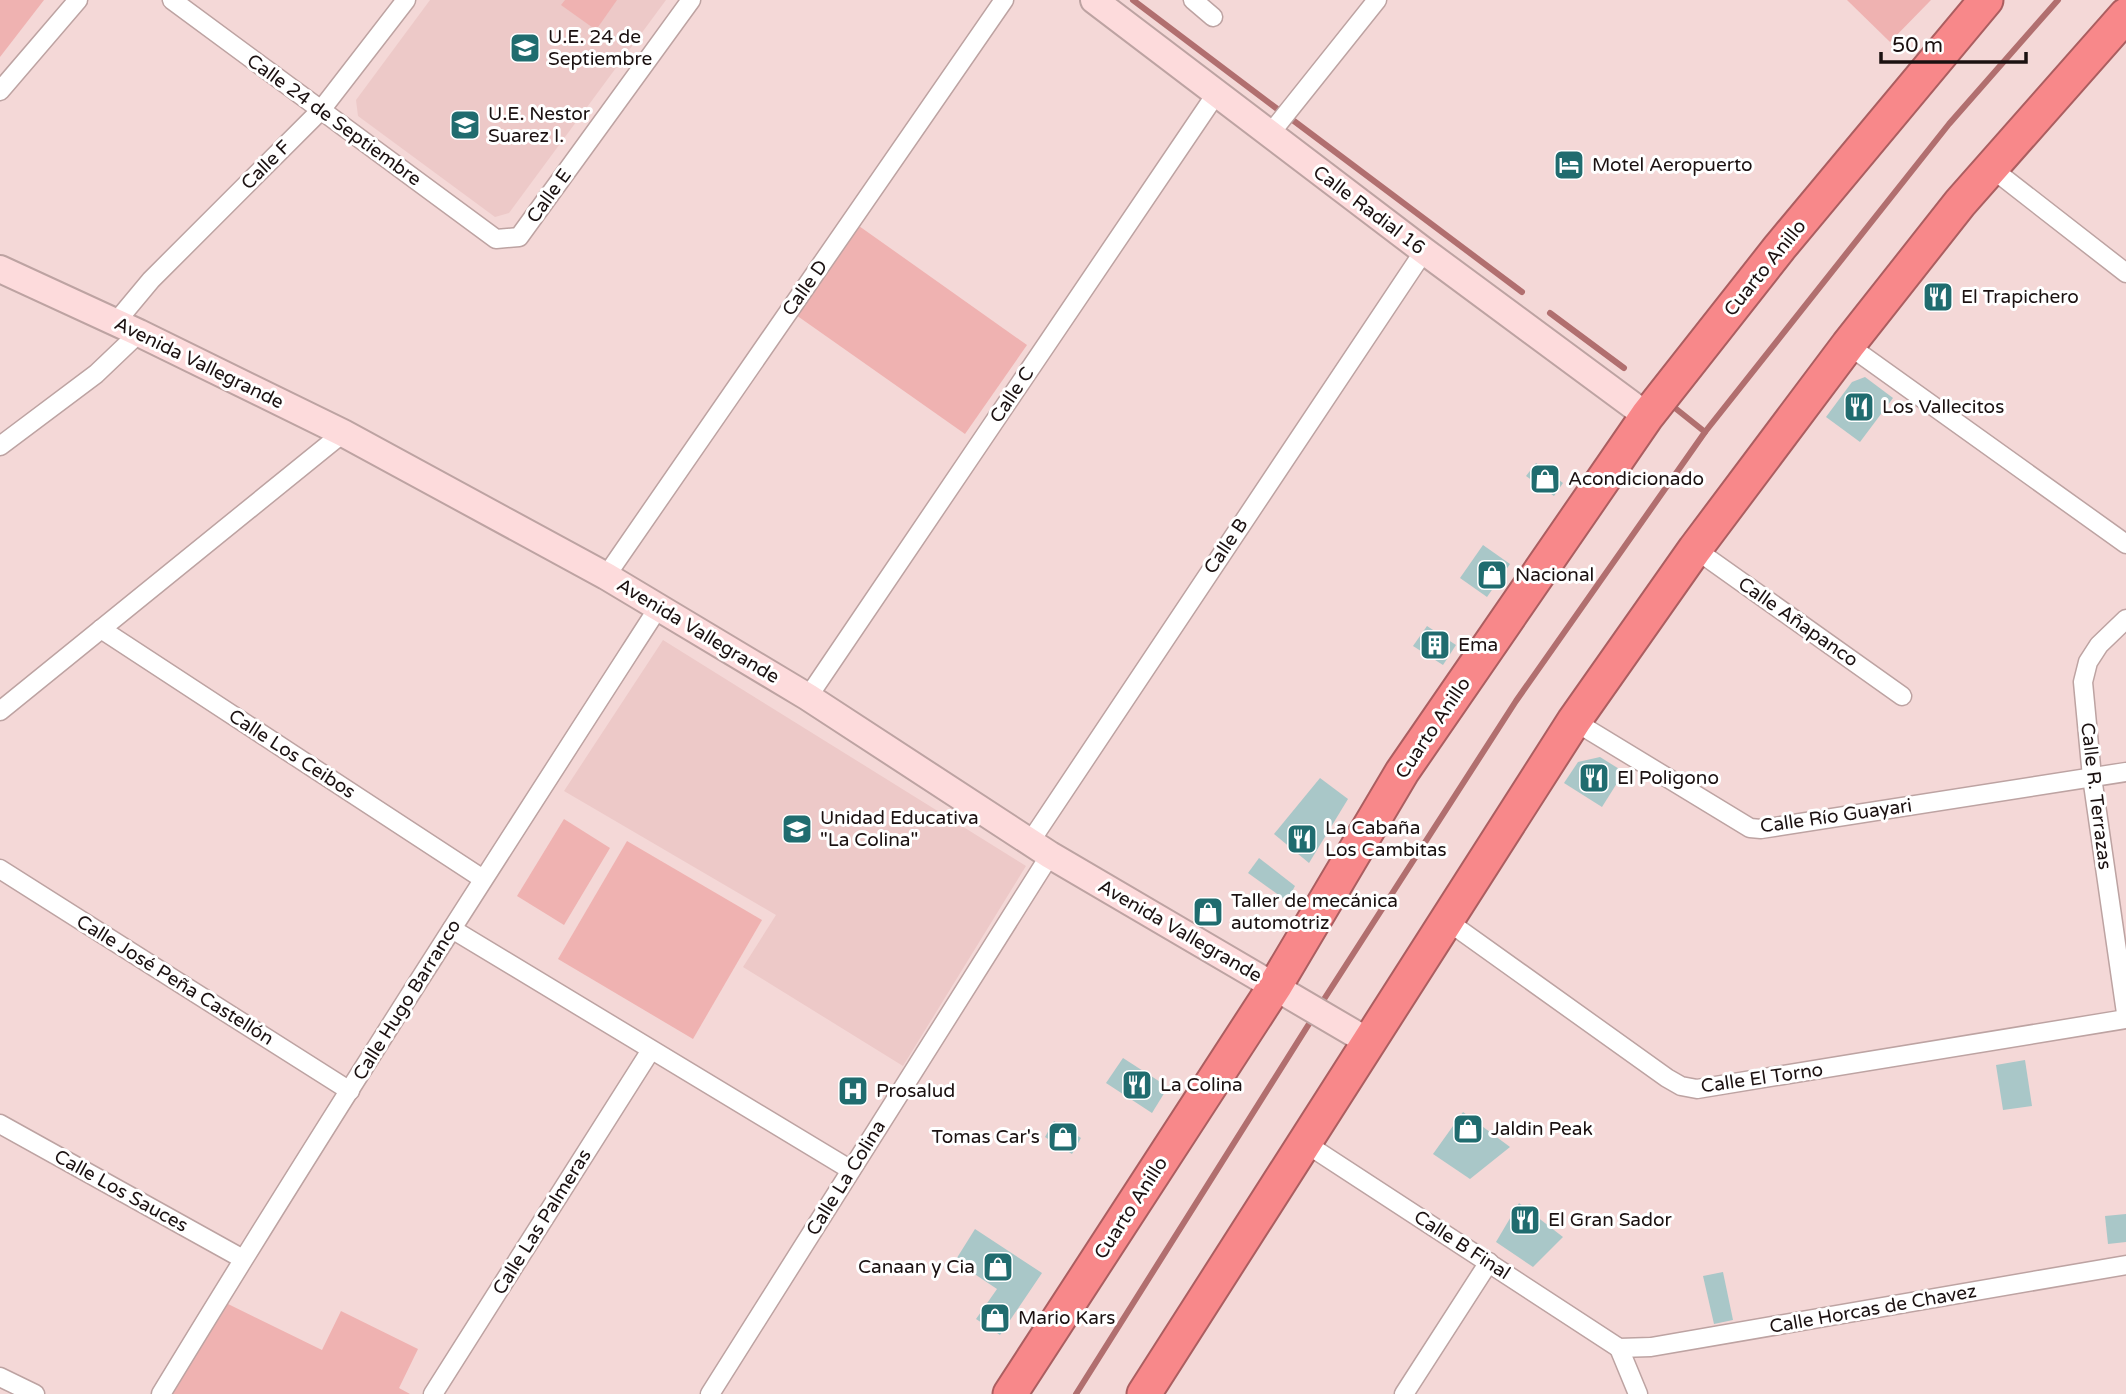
<svg xmlns="http://www.w3.org/2000/svg" width="2126" height="1394" font-family="'Varela Round',sans-serif">
<style>
.built{fill:#edc9c8}
.green{fill:#efb2b1}
.lines{fill:none;stroke-linecap:round;stroke-linejoin:round}
.stream{stroke:#b16f6f;stroke-width:6}
.building{fill:#a9c7c8}
.street-casing{stroke:#bda3a2;stroke-width:21}
.secondary-casing{stroke:#bda3a2;stroke-width:30}
.highway-casing{stroke:#ab5e60;stroke-width:37}
.street{stroke:#fff;stroke-width:18}
.secondary{stroke:#fddbdc;stroke-width:26}
.highway{stroke:#f8888a;stroke-width:33}
.labels{text-anchor:middle;dominant-baseline:central;stroke-width:6;stroke-linejoin:round;paint-order:stroke}
.poi-label{font-size:19px;fill:#1b1111;stroke:#fff;text-anchor:start}
.street-label{font-size:19px;fill:#1b1111;stroke:#fff}
</style>
<rect width="100%" height="100%" fill="#f4d8d7"/>
<g class="built">
<path d="M 430,0 L 666,0 L 509,213 L 495,217 L 358,116 L 356,100 Z"/>
<path d="M 663,640 L 1026,866 L 903,1066 L 743,967 L 776,915 L 564,791 Z"/>
</g>
<g class="green">
<path d="M 0,0 L 44,0 L 0,57 Z"/>
<path d="M 565,0 L 617,0 L 596,30 L 561,5 Z"/>
<path d="M 1847,0 L 1931,0 L 1890,42 Z"/>
<path d="M 859,226 L 1027,345 L 965,434 L 796,315 Z"/>
<path d="M 564,819 L 610,848 L 564,925 L 517,896 Z"/>
<path d="M 627,841 L 762,920 L 693,1039 L 558,959 Z"/>
<path d="M 226,1303 L 322,1350 L 341,1311 L 418,1349 L 399,1388 L 410,1394 L 169,1394 Z"/>
</g>
<g class="lines">
<g class="stream">
<path d="M 1133,0 L 1280,111"/>
<path d="M 1290,118 L 1522,292"/>
<path d="M 1550,313 L 1624,368"/>
<path d="M 1675,408 L 1705,432"/>
<path d="M 1319,1007 L 1516,701 L 1705,432 L 1949,124 L 2058,0"/>
<path d="M 1076,1394 L 1314,1016"/>
</g>
</g>
<g class="building">
<path d="M 1865,377 L 1893,398 L 1860,442 L 1826,417 L 1852,382 Z"/>
<path d="M 1536,463 L 1563,483 L 1554,496 L 1526,476 Z"/>
<path d="M 1483,545 L 1510,564 L 1487,597 L 1460,578 Z"/>
<path d="M 1427,626 L 1456,645 L 1443,665 L 1413,646 Z"/>
<path d="M 1600,757 L 1624,772 L 1602,807 L 1564,783 L 1578,762 Z"/>
<path d="M 1320,778 L 1348,799 L 1309,863 L 1274,834 Z"/>
<path d="M 1259,858 L 1295,886 L 1287,901 L 1248,873 Z"/>
<path d="M 1123,1058 L 1168,1087 L 1152,1113 L 1106,1083 Z"/>
<path d="M 2025,1060 L 2032,1106 L 2003,1110 L 1996,1065 Z"/>
<path d="M 1463,1112 L 1510,1147 L 1470,1179 L 1433,1154 Z"/>
<path d="M 1054,1121 L 1081,1138 L 1072,1154 L 1045,1137 Z"/>
<path d="M 1519,1203 L 1563,1237 L 1533,1267 L 1496,1242 Z"/>
<path d="M 2126,1214 L 2126,1242 L 2108,1244 L 2105,1216 Z"/>
<path d="M 975,1229 L 1042,1273 L 1000,1335 L 976,1319 L 997,1289 L 955,1261 Z"/>
<path d="M 1723,1272 L 1733,1320 L 1714,1324 L 1703,1276 Z"/>
</g>
<g class="lines">
<g class="street-casing">
<g id="street">
<path d="M 172,0 L 496,239 L 519,237 L 691,0"/>
<path d="M 1193,0 L 1213,17"/>
<path d="M 0,91 L 78,0"/>
<path d="M 1270,134 L 1377,0"/>
<path d="M 1990,167 L 2126,273"/>
<path d="M 116,322 L 151,280 L 321,110 L 406,0"/>
<path d="M 1848,345 L 2126,544"/>
<path d="M 0,446 L 96,374 L 139,333"/>
<path d="M 1695,549 L 1902,696"/>
<path d="M 606,576 L 1004,0"/>
<path d="M 2126,619 L 2099,645 L 2088,662 L 2083,682 L 2092,777 L 2126,1013"/>
<path d="M 101,629 L 483,879"/>
<path d="M 808,697 L 1216,94"/>
<path d="M 0,711 L 343,433"/>
<path d="M 1574,721 L 1750,828 L 1761,829 L 2126,772"/>
<path d="M 1030,842 L 1424,251"/>
<path d="M 0,869 L 350,1091"/>
<path d="M 1446,920 L 1667,1078 L 1681,1086 L 1697,1089 L 2126,1019"/>
<path d="M 452,929 L 851,1170"/>
<path d="M 0,1124 L 243,1259"/>
<path d="M 1305,1143 L 1619,1348 L 1651,1347 L 2126,1265"/>
<path d="M 1619,1348 L 1638,1394"/>
<path d="M 0,1377 L 35,1394"/>
<path d="M 161,1394 C 322,1129 490,869 658,608"/>
<path d="M 433,1394 L 651,1050"/>
<path d="M 710,1394 L 1050,855"/>
<path d="M 1404,1394 L 1489,1262"/>
</g>
</g>
<g class="secondary-casing">
<g id="secondary">
<path d="M 1094,0 L 1424,251 L 1647,416"/>
<path d="M 0,269 L 139,333 L 343,433 L 606,576 L 808,697 L 1050,855 L 1369,1042"/>
</g>
</g>
<g class="highway-casing">
<g id="highway">
<path d="M 1010,1394 L 1275,986 L 1402,772 L 1647,416 L 1780,247 L 1986,0"/>
<path d="M 1144,1394 L 1574,721 L 1695,549 L 1848,345 L 1960,203 L 2126,15"/>
</g>
</g>
<use href="#street" class="street"/>
<use href="#secondary" class="secondary"/>
<use href="#highway" class="highway"/>
</g>
<defs>
<g id="school-square" transform="scale(1.575)"><rect x="-9" y="-9" width="18" height="18" rx="4" fill="#206c6f" stroke="#fff"/><path d="M0-5L7-2L0 1L-7-2ZM-4 1L0 2.5L4 1V4Q0 6-4 4Z" fill="#fff"/></g>
<g id="hotel-square" transform="scale(1.575)"><rect x="-9" y="-9" width="18" height="18" rx="4" fill="#206c6f" stroke="#fff"/><path d="M-6-4.5h1.5V1H6V5H4.5V3h-9V5H-6ZM-4 0a1.8 1.8 0 1 1 3.6 0ZM.5 0V-2.5h3Q6-2.5 6 0Z" fill="#fff"/></g>
<g id="restaurant-square" transform="scale(1.575)"><rect x="-9" y="-9" width="18" height="18" rx="4" fill="#206c6f" stroke="#fff"/><path d="M-5-6h1v4h1v-4h1v4h1v-4h1v5L-1.5 .5V6h-2V.5L-5-1ZM5-6V6H3V1.5H1.5Q1.5-4 5-6Z" fill="#fff"/></g>
<g id="shop-square" transform="scale(1.575)"><rect x="-9" y="-9" width="18" height="18" rx="4" fill="#206c6f" stroke="#fff"/><path d="M-5-2.5h2.3a2.7 3.5 0 0 1 5.4 0H5L5.5 6h-11ZM-1.5-2.5h3a1.5 2.3 0 0 0-3 0Z" fill="#fff"/></g>
<g id="building-square" transform="scale(1.575)"><rect x="-9" y="-9" width="18" height="18" rx="4" fill="#206c6f" stroke="#fff"/><path d="M-4-6H4V6H1V3H-1V6H-4ZM-2.5-4.3h1.7v1.8h-1.7ZM.8-4.3h1.7v1.8H.8ZM-2.5-1h1.7V.8h-1.7ZM.8-1h1.7V.8H.8Z" fill="#fff"/></g>
<g id="hospital-square" transform="scale(1.575)"><rect x="-9" y="-9" width="18" height="18" rx="4" fill="#206c6f" stroke="#fff"/><path d="M-5-5h3v3.5h4V-5h3V5h-3V1.5h-4V5h-3Z" fill="#fff"/></g>
</defs>
<g fill-rule="evenodd">
<use href="#school-square" x="525" y="48"/>
<use href="#school-square" x="465" y="125"/>
<use href="#hotel-square" x="1569" y="165"/>
<use href="#restaurant-square" x="1938" y="297"/>
<use href="#restaurant-square" x="1859" y="407"/>
<use href="#shop-square" x="1545" y="479"/>
<use href="#shop-square" x="1492" y="575"/>
<use href="#building-square" x="1435" y="645"/>
<use href="#restaurant-square" x="1594" y="778"/>
<use href="#school-square" x="797" y="829"/>
<use href="#restaurant-square" x="1302" y="839"/>
<use href="#shop-square" x="1208" y="912"/>
<use href="#restaurant-square" x="1137" y="1085"/>
<use href="#hospital-square" x="853" y="1091"/>
<use href="#shop-square" x="1468" y="1129"/>
<use href="#shop-square" x="1063" y="1137"/>
<use href="#restaurant-square" x="1525" y="1220"/>
<use href="#shop-square" x="998" y="1267"/>
<use href="#shop-square" x="995" y="1318"/>
</g>
<g class="labels">
<g class="poi-label">
<text x="548" y="37">U.E. 24 de<tspan x="548" dy="22">Septiembre</tspan></text>
<text x="488" y="114">U.E. Nestor<tspan x="488" dy="22">Suarez I.</tspan></text>
<text x="1592" y="165">Motel Aeropuerto</text>
<text x="1961" y="297">El Trapichero</text>
<text x="1882" y="407">Los Vallecitos</text>
<text x="1568" y="479">Acondicionado</text>
<text x="1515" y="575">Nacional</text>
<text x="1458" y="645">Ema</text>
<text x="1617" y="778">El Poligono</text>
<text x="820" y="818">Unidad Educativa<tspan x="820" dy="22">"La Colina"</tspan></text>
<text x="1325" y="828">La Cabaña<tspan x="1325" dy="22">Los Cambitas</tspan></text>
<text x="1231" y="901">Taller de mecánica<tspan x="1231" dy="22">automotriz</tspan></text>
<text x="1160" y="1085">La Colina</text>
<text x="876" y="1091">Prosalud</text>
<text x="1491" y="1129">Jaldin Peak</text>
<text x="1040" y="1137" text-anchor="end">Tomas Car's</text>
<text x="1548" y="1220">El Gran Sador</text>
<text x="975" y="1267" text-anchor="end">Canaan y Cia</text>
<text x="1018" y="1318">Mario Kars</text>
</g>
<g class="street-label">
<text transform="translate(334 120) rotate(36)">Calle 24 de Septiembre</text>
<text transform="translate(266 165) rotate(-45)">Calle F</text>
<text transform="translate(549 196) rotate(-54)">Calle E</text>
<text transform="translate(1369 210) rotate(37)">Calle Radial 16</text>
<text transform="translate(1765 268) rotate(-51)">Cuarto Anillo</text>
<text transform="translate(805 288) rotate(-55)">Calle D</text>
<text transform="translate(199 363) rotate(26)">Avenida Vallegrande</text>
<text transform="translate(1012 395) rotate(-56)">Calle C</text>
<text transform="translate(1226 546) rotate(-56)">Calle B</text>
<text transform="translate(1798 622) rotate(35)">Calle Añapanco</text>
<text transform="translate(698 631) rotate(31)">Avenida Vallegrande</text>
<text transform="translate(1433 728) rotate(-56)">Cuarto Anillo</text>
<text transform="translate(292 754) rotate(33)">Calle Los Ceibos</text>
<text transform="translate(2096 796) rotate(83)">Calle R. Terrazas</text>
<text transform="translate(1836 816) rotate(-8)">Calle Río Guayari</text>
<text transform="translate(1180 931) rotate(30)">Avenida Vallegrande</text>
<text transform="translate(175 980) rotate(32)">Calle José Peña Castellón</text>
<text transform="translate(407 1000) rotate(-58)">Calle Hugo Barranco</text>
<text transform="translate(1762 1078) rotate(-8)">Calle El Torno</text>
<text transform="translate(846 1178) rotate(-58)">Calle La Colina</text>
<text transform="translate(121 1191) rotate(29)">Calle Los Sauces</text>
<text transform="translate(1131 1208) rotate(-57)">Cuarto Anillo</text>
<text transform="translate(542 1222) rotate(-58)">Calle Las Palmeras</text>
<text transform="translate(1462 1245) rotate(33)">Calle B Final</text>
<text transform="translate(1873 1309) rotate(-10)">Calle Horcas de Chavez</text>
</g>
</g>
<path d="M1881 52v10h145v-10" fill="none" stroke="#1b1111" stroke-width="3.5"/>
<text x="1892" y="52" font-size="21" fill="#1b1111" stroke="#ffffff" stroke-width="5" paint-order="stroke">50 m</text>
</svg>
